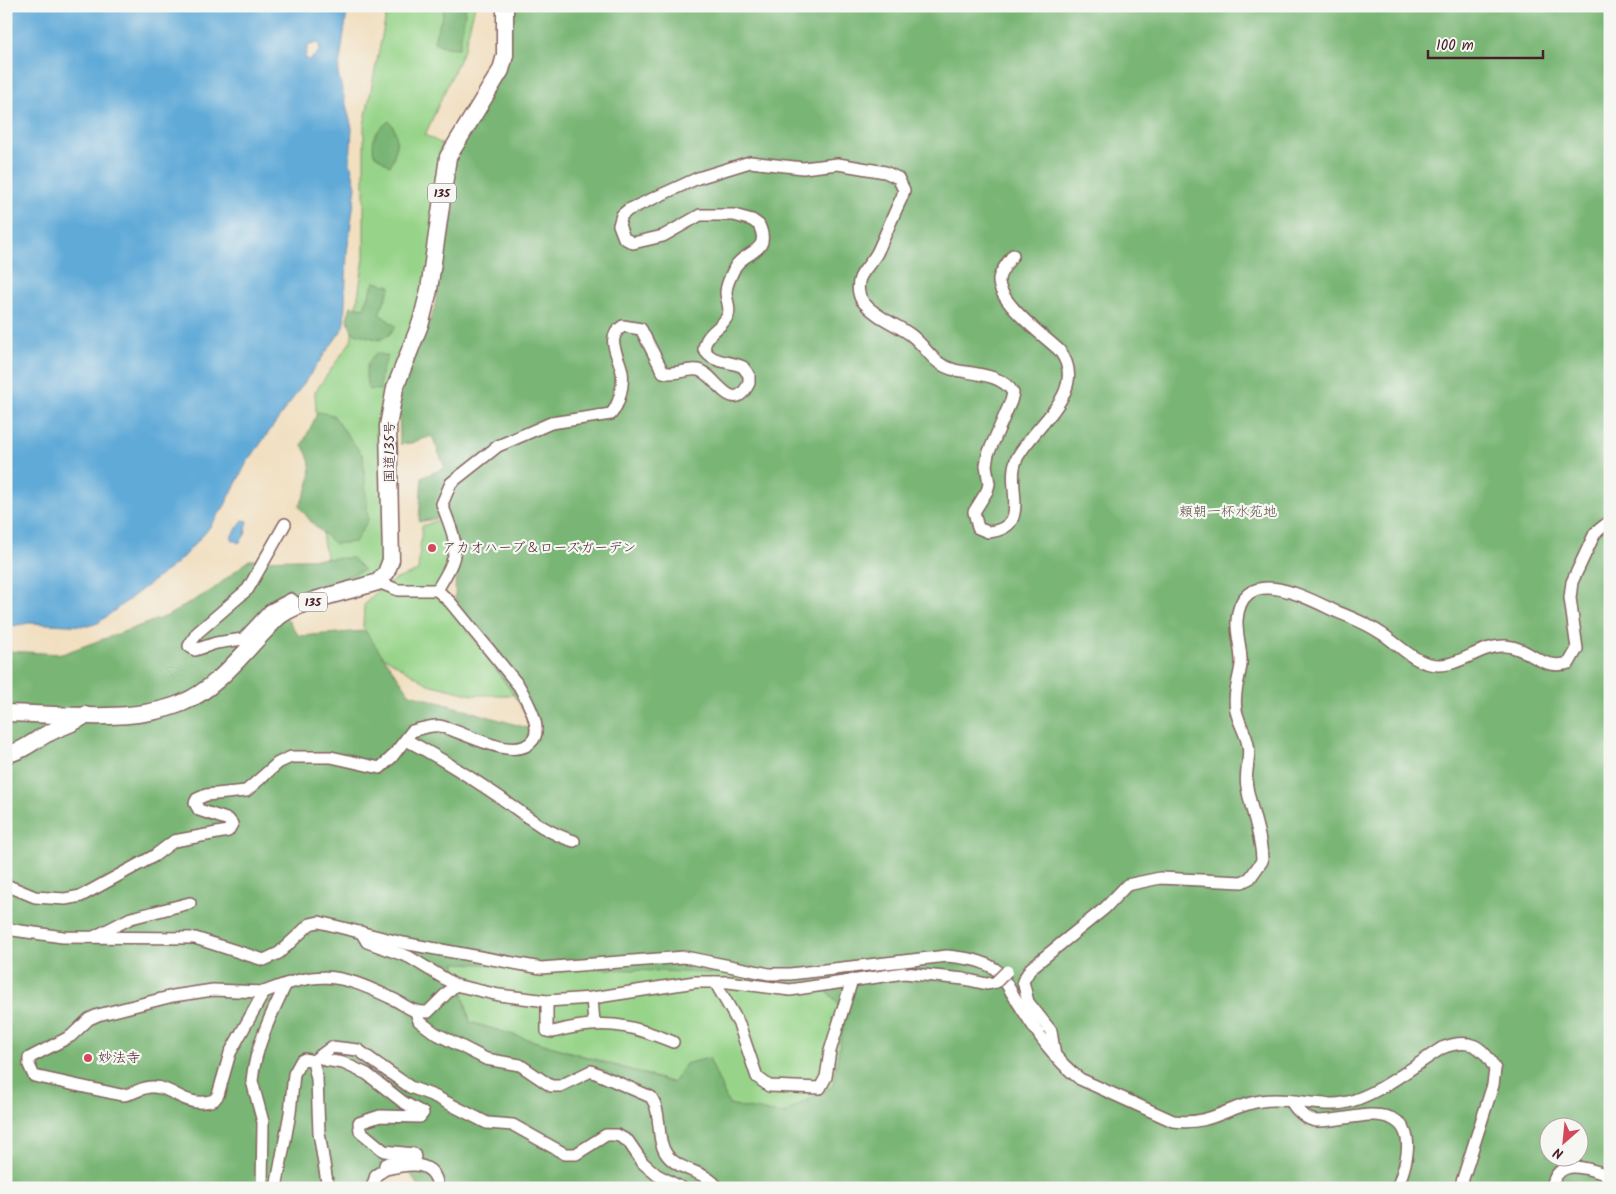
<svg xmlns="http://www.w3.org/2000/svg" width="1616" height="1194" font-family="Kalam,'Klee One',sans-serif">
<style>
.green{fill:#97d489;stroke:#707a5a}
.forest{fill:#79b675;stroke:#626a50;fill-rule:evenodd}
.water{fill:#60aad8;stroke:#556482;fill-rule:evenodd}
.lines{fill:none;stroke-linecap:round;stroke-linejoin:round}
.minor-casing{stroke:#84625f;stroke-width:14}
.highway-casing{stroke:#84625f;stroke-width:19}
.minor{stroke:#fff;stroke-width:11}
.highway{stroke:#fff;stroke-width:16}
.minor-bridge-casing{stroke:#84625f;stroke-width:14;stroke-linecap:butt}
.minor-bridge{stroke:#fff;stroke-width:11}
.poi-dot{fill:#d1495b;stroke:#f6f6f2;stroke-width:2}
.labels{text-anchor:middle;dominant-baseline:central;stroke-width:4.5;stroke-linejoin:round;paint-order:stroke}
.shield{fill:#f6f6f2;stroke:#7e6067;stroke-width:1}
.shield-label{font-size:12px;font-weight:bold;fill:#4a1f2b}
.street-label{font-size:14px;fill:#4a1f2b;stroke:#f6f6f2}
.park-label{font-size:14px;fill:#615547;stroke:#f6f6f2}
.poi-label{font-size:14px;fill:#4a1f2b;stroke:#f6f6f2;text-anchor:start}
</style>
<rect width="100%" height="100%" fill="#f6f6f2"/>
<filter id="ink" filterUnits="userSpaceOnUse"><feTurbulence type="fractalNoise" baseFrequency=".02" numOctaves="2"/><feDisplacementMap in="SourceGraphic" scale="10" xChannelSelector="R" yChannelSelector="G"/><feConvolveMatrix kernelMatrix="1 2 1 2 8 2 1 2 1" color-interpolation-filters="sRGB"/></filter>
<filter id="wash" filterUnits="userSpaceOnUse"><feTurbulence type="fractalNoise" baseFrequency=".0096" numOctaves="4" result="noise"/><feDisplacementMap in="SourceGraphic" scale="20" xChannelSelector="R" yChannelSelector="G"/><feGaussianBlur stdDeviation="1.12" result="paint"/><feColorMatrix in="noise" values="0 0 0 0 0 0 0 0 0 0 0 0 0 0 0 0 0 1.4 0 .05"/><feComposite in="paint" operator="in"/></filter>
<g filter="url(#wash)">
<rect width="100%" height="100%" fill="#f1dfc0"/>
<g class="green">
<path d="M 388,6 L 475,6 L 464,49 L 425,135 L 442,144 L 439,157 L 431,272 L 388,426 L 385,538 L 380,588 L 394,580 L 418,571 L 422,526 L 445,518 L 454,536 L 442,595 L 514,695 L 473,695 L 428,684 L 378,653 L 363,627 L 364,605 L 379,589 L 334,592 L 323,541 L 315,392 L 351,341 L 364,258 L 364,125 Z"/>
<path d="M 455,962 L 734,974 L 827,991 L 846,1012 L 833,1086 L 783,1114 L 751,1110 L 729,1105 L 685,1064 L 674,1083 L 470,1022 Z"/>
</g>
<g class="forest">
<path d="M 445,6 L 466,6 L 459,48 L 446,47 L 434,42 C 436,29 443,19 445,6 Z"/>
<path d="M 512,6 L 1610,6 L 1610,1188 L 419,1188 L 408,1169 L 400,1168 L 381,1177 L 381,1188 L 6,1188 L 6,651 L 62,654 L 167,616 L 212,590 L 249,560 L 352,558 L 364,570 L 277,604 L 299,636 L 365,631 L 410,694 L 538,731 L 455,608 L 456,540 L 444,517 L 419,522 L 422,477 L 445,468 L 432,436 L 411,443 L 400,444 L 399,394 L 435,307 L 454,144 L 503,71 ZM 455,963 L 734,974 L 827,991 L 845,1012 L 833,1086 L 783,1114 L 729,1105 L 709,1058 L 685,1064 L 673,1083 L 470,1022 ZM 1548,1126 L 1578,1126 L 1578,1156 L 1548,1156 Z"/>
<path d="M 389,121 C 401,133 396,153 390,166 L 374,154 C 371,137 376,131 389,121 Z"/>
<path d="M 374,282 L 391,286 L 379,314 L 396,326 L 389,335 L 379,340 L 352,332 L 347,318 L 351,306 L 364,308 Z"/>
<path d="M 376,353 L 388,356 L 381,373 L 380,390 L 368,389 C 365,373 364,365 376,353 Z"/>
<path d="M 318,412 L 333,415 L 363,456 L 368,520 L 355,542 L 335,544 L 312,523 L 299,506 C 311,485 316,466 302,445 Z"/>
</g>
<g class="water">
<path d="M 6,6 L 348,6 L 338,74 L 352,128 L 350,162 L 356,187 L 347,252 L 344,327 L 246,464 L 224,507 L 206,532 L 178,562 L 98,623 L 88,626 L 29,623 L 6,627 ZM 316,43 L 319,44 L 320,50 L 310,60 L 305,58 L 308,46 Z"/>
<path d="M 243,520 L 248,521 L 245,535 L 239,543 L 231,539 L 232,535 Z"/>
</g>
</g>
<g filter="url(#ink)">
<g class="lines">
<g class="minor-casing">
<g id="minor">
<path d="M 285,524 L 248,589 L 197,633 L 189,646 L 195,650 L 216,643 L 243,639 L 270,610 L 291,599 L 299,607"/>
<path d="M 437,590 C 462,550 458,547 442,504 L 451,483 L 498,446 L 551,423 L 611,414 C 619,405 624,385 622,372 C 619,355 604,338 623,326 L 641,329 L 663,372 C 676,376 686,368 698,370 C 716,374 732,418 749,383 L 749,375 L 743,367 C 729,360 712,364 704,349 C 706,331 722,329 728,315 C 731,308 726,300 726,292 C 726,285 732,273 735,267 C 745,250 772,253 759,225 L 752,220 L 734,215 L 700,215 L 663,236 L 633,243 L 624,238 L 619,225 L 622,215 L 628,210 L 698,178 L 750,162 L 803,168 L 838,164 L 885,172 L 898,178 L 904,190 L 902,197 C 893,215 886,234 877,253 C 872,262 864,269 860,278 C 857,286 858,297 864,303 C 877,318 896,324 911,335 C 928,348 931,364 955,370 C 973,374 1003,374 1013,393 L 1011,401 L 988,454 L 986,465 L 989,484 L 987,491 L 974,512 L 978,528 L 988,532 C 1034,528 1004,484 1017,458 C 1034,425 1091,390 1059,350 C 1043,335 997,302 999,279 C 1000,271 1008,263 1013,255"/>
<path d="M 406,740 C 440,757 470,777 501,798 C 525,815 546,833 574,841"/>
<path d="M 6,885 L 35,897 L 65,899 L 81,896 L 154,856 L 174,841 L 228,831 L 232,824 L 229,820 L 199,810 L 195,803 L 197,799 L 206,795 L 246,791 L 278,763 L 291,757 L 331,757 L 380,768 L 392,757 L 412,731 C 420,729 431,725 439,726 C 462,730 515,764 533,740 C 543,727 526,699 519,686 L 450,602 L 437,590 L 398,590 L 378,582"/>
<path d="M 6,929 L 63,937 L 195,938 L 264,960 L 279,953 L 310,924 L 319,922 L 403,943 L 541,968 L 685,957 L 769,974 L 790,974 L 947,956 C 964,958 980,959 995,969 C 1003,975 1009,989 1015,998 C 1034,1027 1051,1057 1080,1079 L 1173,1121 C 1212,1126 1227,1106 1261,1101 C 1285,1097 1310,1105 1334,1104 C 1369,1103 1413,1066 1442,1048 C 1468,1038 1482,1044 1495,1069 L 1493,1085 L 1460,1188"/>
<path d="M 361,932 L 367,942 L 409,957 L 455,985 L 499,995 L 547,1001 L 592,998 L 695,982 L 728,982 L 790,990 L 904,973 L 964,979 L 987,984 L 996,982"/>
<path d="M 94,937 L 131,918 L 190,903"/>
<path d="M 715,982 L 739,1024 L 757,1077 L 769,1086 L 820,1088 L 826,1077 L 830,1051 L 852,980"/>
<path d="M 213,990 L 264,992 L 230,1053 L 218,1095 L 214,1100 C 186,1110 172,1085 151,1087 C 140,1087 132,1096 121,1095 L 34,1076 L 29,1065 L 29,1058 L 71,1036 L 89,1019 L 98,1015 L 173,996 Z"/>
<path d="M 264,992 C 318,971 336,972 389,997 C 405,1004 410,1013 428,1012 L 455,985"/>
<path d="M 592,998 L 594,1023"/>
<path d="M 547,1001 L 547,1031 L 553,1032 C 600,1019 627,1023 673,1042"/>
<path d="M 416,1012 L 419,1021 L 435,1033 L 486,1059 L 520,1065 L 551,1086 L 560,1086 L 591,1071 L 651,1097 C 663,1114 655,1139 667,1155 C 680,1172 706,1170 718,1188"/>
<path d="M 320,1056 L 325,1060 L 343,1063 L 367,1074 L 403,1102 L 423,1113 L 420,1117 L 380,1116 L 359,1123 L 360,1131 L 384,1151 L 414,1154 L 415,1157 L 399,1158 L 385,1165 L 384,1170 L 376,1175 L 372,1188"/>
<path d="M 1055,1056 L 1051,1031 L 1028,1002 L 1023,981 L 1031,968 L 1105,908 L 1127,885 L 1160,878 L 1242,882 L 1250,878 L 1262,861 C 1262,836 1251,811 1247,787 C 1244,773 1251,759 1248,745 C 1246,733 1238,722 1236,710 C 1233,694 1239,680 1241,665 C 1242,650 1236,635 1237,620 C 1242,562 1307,598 1335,611 C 1350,617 1366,623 1379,632 C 1395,641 1409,658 1426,663 C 1455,673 1478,644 1506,646 C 1531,648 1541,671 1569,663 L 1577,649 L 1570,598 L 1572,582 L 1595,533 L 1610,521"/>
<path d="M 313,1061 L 317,1079 L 319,1133 L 328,1188"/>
<path d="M 1291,1101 C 1296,1110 1306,1120 1317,1121 C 1334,1121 1353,1116 1370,1115 C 1420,1114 1410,1156 1397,1188"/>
<path d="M 386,1169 C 407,1164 435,1158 438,1188"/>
<path d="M 262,1188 L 263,1122 L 252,1081 C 255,1048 271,1014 286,984"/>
<path d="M 276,1188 L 290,1113 L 294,1074 L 301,1061 L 305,1059 L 313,1061 L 332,1047 L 358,1050 L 410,1087 L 434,1096 L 487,1123 L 513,1125 L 565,1154 L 576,1154 L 606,1135 L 617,1135 L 628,1141 L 643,1163 L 657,1175 L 682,1188"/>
<path d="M 1552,1188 C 1557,1155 1590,1169 1610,1176"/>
</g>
</g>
<g class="highway-casing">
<g id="highway">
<path d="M 6,713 C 62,714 131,724 182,703 C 214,690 239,658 262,634 C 268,628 274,620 281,615 C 300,601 353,590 378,582 L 386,573 L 391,560 L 388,426 L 395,388 L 421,322 L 429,290 L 448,157 L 501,70 L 505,55 L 505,6"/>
<path d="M 6,754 C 23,752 34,740 49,733 C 61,726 75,724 85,715"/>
</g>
</g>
<use href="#minor" class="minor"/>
<use href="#highway" class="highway"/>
<g class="minor-bridge-casing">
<path id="minor-bridge" d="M 996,982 L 1007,971"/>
</g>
<use href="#minor-bridge" class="minor-bridge"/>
</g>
</g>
<g class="poi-dot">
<circle cx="432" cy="548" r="5"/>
<circle cx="88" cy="1058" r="5"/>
</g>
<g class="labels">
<g class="shield">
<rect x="428" y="183.5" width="28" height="19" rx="4"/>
<rect x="299" y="592.5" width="28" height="19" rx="4"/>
</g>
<g class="shield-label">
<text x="442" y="193">135</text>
<text x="313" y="602">135</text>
</g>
<g class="street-label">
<text transform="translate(390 452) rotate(-90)">国道135号</text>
</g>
<g class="park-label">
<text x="1228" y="512">頼朝一杯水苑地</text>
</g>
<g class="poi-label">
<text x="442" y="548">アカオハーブ＆ローズガーデン</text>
<text x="98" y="1058">妙法寺</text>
</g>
</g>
<rect width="1616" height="1194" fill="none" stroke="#f6f6f2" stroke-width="25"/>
<g transform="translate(1564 1142) rotate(207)"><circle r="24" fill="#f6f6f2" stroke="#b1a0a2"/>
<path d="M0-4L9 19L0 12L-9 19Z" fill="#d1495b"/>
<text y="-8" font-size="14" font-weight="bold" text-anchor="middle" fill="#4a1f2b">N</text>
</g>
<path d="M1428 50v8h115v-8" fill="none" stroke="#4a1f2b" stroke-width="2.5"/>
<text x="1436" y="50" font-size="15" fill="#4a1f2b" stroke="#f6f6f2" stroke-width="4" paint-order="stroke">100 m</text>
</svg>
